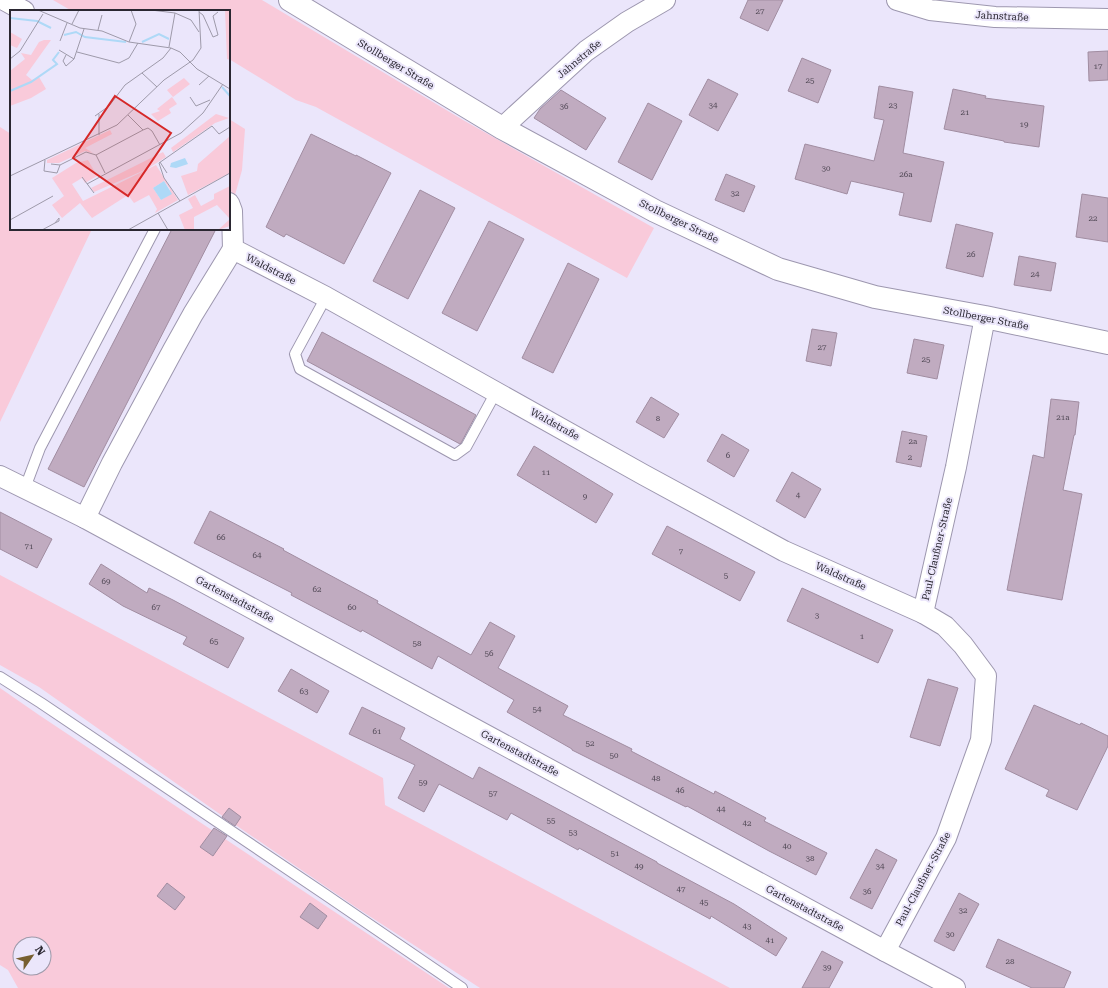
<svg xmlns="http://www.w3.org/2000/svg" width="1108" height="988" font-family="'Roboto Serif',serif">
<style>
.green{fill:#f9cada;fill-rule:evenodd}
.building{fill:#c0abc0;stroke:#a18da1}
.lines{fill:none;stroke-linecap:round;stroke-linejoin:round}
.service-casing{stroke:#9d97af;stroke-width:12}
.minor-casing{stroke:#9d97af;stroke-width:22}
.secondary-casing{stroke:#9d97af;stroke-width:24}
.service{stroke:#fff;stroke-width:10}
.minor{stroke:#fff;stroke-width:20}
.secondary{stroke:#fff;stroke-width:22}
.labels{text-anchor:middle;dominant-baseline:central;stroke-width:4;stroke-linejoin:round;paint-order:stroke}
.number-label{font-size:8px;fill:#504855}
.street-label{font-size:10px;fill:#2a2731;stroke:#ebe6fb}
.inset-river{fill:none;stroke:#aed9f7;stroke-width:2}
.inset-road{fill:none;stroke:#9e9aaa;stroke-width:1}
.view{fill:#d62828;fill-opacity:0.15;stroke:#d62828;stroke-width:2}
.inset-edge{fill:none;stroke:#2a2731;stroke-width:2}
</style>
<rect width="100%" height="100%" fill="#ebe6fb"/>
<g class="green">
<path d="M 53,0 L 262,0 L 463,120 L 654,228 L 627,278 L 316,107 L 296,100 L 229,59 L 229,11 L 72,11 Z"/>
<path d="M 229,119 L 245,129 L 242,170 L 235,195 L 232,193 L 229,187 Z"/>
<path d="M 0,127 L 11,134 L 11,229 L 92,229 L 0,422 Z"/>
<path d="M 0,575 L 383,778 L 385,805 L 730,988 L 480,988 L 357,908 L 224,817 L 39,687 L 0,665 Z"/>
<path d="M 0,688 L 39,715 L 449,988 L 18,988 L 8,970 L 0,965 ZM 20,944 L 44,944 L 44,968 L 20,968 Z"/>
</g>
<g class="building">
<path d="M 748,0 L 783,0 L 768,31 L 740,18 Z"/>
<path d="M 1108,51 L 1108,80 L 1089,81 L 1088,52 Z"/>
<path d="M 802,58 L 831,70 L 818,103 L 788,91 Z"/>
<path d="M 708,79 L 738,94 L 718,131 L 689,115 Z"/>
<path d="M 879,86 L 913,92 L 903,153 L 944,162 L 931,222 L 899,215 L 904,193 L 851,181 L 847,194 L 795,179 L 805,144 L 874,161 L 884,120 L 874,118 Z"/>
<path d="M 953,89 L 986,96 L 985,98 L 1044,106 L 1039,147 L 1004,142 L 1004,141 L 944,129 Z"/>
<path d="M 561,90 L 606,118 L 586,150 L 534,118 L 540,109 Z"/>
<path d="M 648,103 L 682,121 L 652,180 L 618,162 Z"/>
<path d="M 311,134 L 356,156 L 356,155 L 391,173 L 344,264 L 286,234 L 284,237 L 266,227 Z"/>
<path d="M 726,174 L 755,186 L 744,212 L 715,200 Z"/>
<path d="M 420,190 L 455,208 L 408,299 L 373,281 Z"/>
<path d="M 1082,194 L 1108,198 L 1108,242 L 1076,237 Z"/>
<path d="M 489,221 L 524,239 L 477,331 L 442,313 Z"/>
<path d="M 956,224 L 993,233 L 983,277 L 946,268 Z"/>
<path d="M 172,229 L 216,229 L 84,487 L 48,469 Z"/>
<path d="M 1019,256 L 1056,263 L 1051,291 L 1014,285 Z"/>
<path d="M 568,263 L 599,279 L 553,373 L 522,358 Z"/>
<path d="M 812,329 L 837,333 L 831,366 L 806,361 Z"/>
<path d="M 322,332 L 476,415 L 461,443 L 460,444 L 307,361 Z"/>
<path d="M 914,339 L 944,345 L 937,379 L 907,373 Z"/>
<path d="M 651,397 L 679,414 L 664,438 L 636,422 Z"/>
<path d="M 1051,399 L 1079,402 L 1075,435 L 1074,435 L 1063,490 L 1082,494 L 1062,600 L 1007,590 L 1033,455 L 1044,458 Z"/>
<path d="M 902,431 L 927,436 L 921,467 L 896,462 Z"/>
<path d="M 722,434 L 749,450 L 734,477 L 707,461 Z"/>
<path d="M 534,446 L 613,494 L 596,523 L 517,475 Z"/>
<path d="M 792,472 L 821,489 L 805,518 L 776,501 Z"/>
<path d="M 210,511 L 284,549 L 283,550 L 378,601 L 377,603 L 471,655 L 490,622 L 515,636 L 498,668 L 568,706 L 563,715 L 632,749 L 631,751 L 714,794 L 715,791 L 766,818 L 764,821 L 827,853 L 816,875 L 769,851 L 687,806 L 686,807 L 572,750 L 572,749 L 507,712 L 514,700 L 438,656 L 432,669 L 362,630 L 361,632 L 291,595 L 292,593 L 194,543 Z"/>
<path d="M 0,512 L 52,539 L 37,568 L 0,549 Z"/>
<path d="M 667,526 L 755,572 L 740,601 L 652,554 Z"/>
<path d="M 101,564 L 147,593 L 149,588 L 173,600 L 244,638 L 228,668 L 183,644 L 187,637 L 123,606 L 89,584 Z"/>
<path d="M 802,588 L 893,630 L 878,663 L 787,621 Z"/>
<path d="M 291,669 L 329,691 L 317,713 L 278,691 Z"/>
<path d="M 928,679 L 958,688 L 940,746 L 910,737 Z"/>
<path d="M 1034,705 L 1080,725 L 1081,723 L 1108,736 L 1108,746 L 1077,810 L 1046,796 L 1049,790 L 1005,769 Z"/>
<path d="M 362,707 L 405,728 L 400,739 L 473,779 L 479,767 L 657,862 L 657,863 L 734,904 L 787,938 L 776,956 L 711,916 L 710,919 L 579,848 L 578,850 L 511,813 L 507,820 L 439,784 L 424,812 L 398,798 L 415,765 L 349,734 Z"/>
<path d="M 229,808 L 241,817 L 235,826 L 222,817 Z"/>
<path d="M 214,828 L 227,836 L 213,856 L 200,847 Z"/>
<path d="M 876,849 L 897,860 L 872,909 L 850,898 Z"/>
<path d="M 167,883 L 185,897 L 175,910 L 157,896 Z"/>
<path d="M 959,893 L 979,904 L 954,951 L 934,941 Z"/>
<path d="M 310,903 L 327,916 L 318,929 L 300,917 Z"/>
<path d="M 998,939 L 1071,972 L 1064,988 L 1032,988 L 986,967 Z"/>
<path d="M 822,951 L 843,962 L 829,988 L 802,988 Z"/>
</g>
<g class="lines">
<g class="service-casing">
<g id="service">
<path d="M 326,297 L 295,354 L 300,369 L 455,455 L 466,447 L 496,392"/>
<path d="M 25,488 L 40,448 L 155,229"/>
<path d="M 0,677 L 41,703 L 326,895 L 462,988"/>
</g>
</g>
<g class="minor-casing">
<g id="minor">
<path d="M 4,0 L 24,11"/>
<path d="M 897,0 L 930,10 L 995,17 L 1108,19"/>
<path d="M 502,128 L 586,51 L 627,22 L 665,0"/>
<path d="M 229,203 L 232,211 L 233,249 L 326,297 L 644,475 L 784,551 L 923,613"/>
<path d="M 0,476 L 85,518 L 885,951 L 955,988"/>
<path d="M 85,518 L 112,463 L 173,350 L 193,314 L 233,249"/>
<path d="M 885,951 L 946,838 L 981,740 L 986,676 L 963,645 L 945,626 L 923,613 L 956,467 L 985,317"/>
</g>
</g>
<g class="secondary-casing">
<path id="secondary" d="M 290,0 L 502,128 L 655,211 L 778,269 L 875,297 L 985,317 L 1108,343"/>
</g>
<use href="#service" class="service"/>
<use href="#minor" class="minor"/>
<use href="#secondary" class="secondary"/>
</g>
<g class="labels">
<g class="number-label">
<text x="760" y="11">27</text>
<text x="1098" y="66">17</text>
<text x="810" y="80">25</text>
<text x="713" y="105">34</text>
<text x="893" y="105">23</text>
<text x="564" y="106">36</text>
<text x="965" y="112">21</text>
<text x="1024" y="124">19</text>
<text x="826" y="168">30</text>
<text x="906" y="174">26a</text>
<text x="735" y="193">32</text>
<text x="1093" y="218">22</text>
<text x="971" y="254">26</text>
<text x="1035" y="274">24</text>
<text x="822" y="347">27</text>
<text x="926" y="359">25</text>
<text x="1063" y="417">21a</text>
<text x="658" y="418">8</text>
<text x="913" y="441">2a</text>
<text x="728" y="455">6</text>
<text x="910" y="457">2</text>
<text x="546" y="472">11</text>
<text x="798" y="495">4</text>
<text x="585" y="496">9</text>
<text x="221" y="537">66</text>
<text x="29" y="546">71</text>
<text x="681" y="551">7</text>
<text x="257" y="555">64</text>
<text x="726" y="575">5</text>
<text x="106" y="581">69</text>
<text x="317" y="589">62</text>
<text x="156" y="607">67</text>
<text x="352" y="607">60</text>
<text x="817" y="615">3</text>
<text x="862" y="636">1</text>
<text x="214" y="641">65</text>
<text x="417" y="643">58</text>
<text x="489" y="653">56</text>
<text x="304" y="691">63</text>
<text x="537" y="709">54</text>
<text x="377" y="731">61</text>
<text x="590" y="743">52</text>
<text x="614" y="755">50</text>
<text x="656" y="778">48</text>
<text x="423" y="782">59</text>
<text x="680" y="790">46</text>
<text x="493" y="793">57</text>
<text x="721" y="809">44</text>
<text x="551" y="820">55</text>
<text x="747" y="823">42</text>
<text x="573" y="832">53</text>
<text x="787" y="846">40</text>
<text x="615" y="853">51</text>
<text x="810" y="858">38</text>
<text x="639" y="866">49</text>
<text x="880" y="866">34</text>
<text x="681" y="889">47</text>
<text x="867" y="891">36</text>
<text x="704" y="902">45</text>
<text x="963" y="910">32</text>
<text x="747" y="926">43</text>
<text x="950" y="934">30</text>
<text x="770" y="940">41</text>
<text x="1010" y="961">28</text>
<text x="827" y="967">39</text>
</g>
<g class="street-label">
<text transform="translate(1002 16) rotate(3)">Jahnstraße</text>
<text transform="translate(579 59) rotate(-40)">Jahnstraße</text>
<text transform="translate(396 64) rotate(31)">Stollberger Straße</text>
<text transform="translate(679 221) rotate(26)">Stollberger Straße</text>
<text transform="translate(271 269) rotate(27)">Waldstraße</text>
<text transform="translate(986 318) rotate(11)">Stollberger Straße</text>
<text transform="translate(555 424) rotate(29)">Waldstraße</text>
<text transform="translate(937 549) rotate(-77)">Paul-Claußner-Straße</text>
<text transform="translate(841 576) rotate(24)">Waldstraße</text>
<text transform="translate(235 599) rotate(28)">Gartenstadtstraße</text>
<text transform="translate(520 753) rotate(28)">Gartenstadtstraße</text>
<text transform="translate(923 879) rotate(-62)">Paul-Claußner-Straße</text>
<text transform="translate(805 908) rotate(28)">Gartenstadtstraße</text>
</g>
</g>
<g transform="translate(10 10)">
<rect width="220" height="220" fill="#ebe6fb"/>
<path d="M 215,0 L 220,0 L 220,50 L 217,49 ZM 0,22 L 12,29 L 7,38 L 0,35 ZM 34,30 L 41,30 L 16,65 L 22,70 L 29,67 L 36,79 L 21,88 L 0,96 L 0,61 L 15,49 L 11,43 L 21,45 L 29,32 ZM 174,68 L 180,74 L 163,87 L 157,80 ZM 162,87 L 167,94 L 159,99 L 161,103 L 148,111 L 141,104 L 150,101 L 147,99 ZM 206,104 L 219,108 L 205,113 L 163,142 L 161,138 ZM 100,120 L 102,124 L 75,138 L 83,143 L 75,141 L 49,153 L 37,153 L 37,150 ZM 220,126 L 220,163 L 178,185 L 171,166 L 187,161 L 188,154 ZM 153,142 L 156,147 L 137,159 L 84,182 L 81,178 ZM 78,150 L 87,166 L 75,173 L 72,168 L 62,174 L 73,191 L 146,155 L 168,190 L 145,203 L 147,199 L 139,185 L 124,193 L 118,185 L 82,208 L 70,193 L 52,208 L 42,195 L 54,186 L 42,168 L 66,153 ZM 154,171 L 160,179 L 159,185 L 151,190 L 143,178 ZM 220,176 L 220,216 L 208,220 L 220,209 L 207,195 L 184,207 L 184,220 L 175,220 L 169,205 L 183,198 L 178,189 L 185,185 L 191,196 L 204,189 L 204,184 Z" fill="#f9cada" fill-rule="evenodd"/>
<path d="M 175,148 L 178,154 L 166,158 L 160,157 L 161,153 ZM 154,171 L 162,184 L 151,190 L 143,178 Z" fill="#aed9f7"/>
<path class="inset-river" d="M 0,8 L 27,11 L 41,18M 54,25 L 66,22 L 75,27 L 116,32M 132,32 L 149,24 L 159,29M 212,77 L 220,86M 0,81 L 21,72 L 47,54 L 43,50 L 49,42"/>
<path class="inset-road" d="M 28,0 L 70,18 L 92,21 L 119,32 L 161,38 L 170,42 L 180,52M 141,0 L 165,3 L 181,10 L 189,22M 189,2 L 193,5 L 203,27 L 208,25 L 203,6 L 208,2M 62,14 L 69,0M 88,20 L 92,5M 50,31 L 57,13M 119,32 L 126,14 L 121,0M 159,37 L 165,3M 49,40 L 64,49 L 74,19M 67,42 L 109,53 L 119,48 L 128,33M 56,45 L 53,51 L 56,56 L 64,49M 0,49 L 10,41 L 33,4M 180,52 L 187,59 L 220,79M 132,63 L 147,77M 189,75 L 199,66M 180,87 L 186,96 L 200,90M 89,104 L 89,125M 118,105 L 133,120 L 138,118 L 142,121 L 150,135M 85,106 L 99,96 L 115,75 L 153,48 L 161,38M 86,145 L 95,163M 35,150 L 34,161 L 47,163 L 50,155M 150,152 L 157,163M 41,154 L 50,155 L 76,142 L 86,145 L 133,120M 0,166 L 107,115 L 154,70 L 183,50 L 191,38 L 189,0M 72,167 L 84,183M 77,174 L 171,123 L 193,103 L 213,74M 170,191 L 154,168 L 149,153 L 202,116 L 209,124 L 220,117M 148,203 L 158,220M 0,210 L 43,186M 32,220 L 45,213 L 49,211 L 49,208 L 45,213M 118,220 L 220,163"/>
<path class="view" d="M 105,86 L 161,123 L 118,186 L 63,148 Z"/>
<rect width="220" height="220" class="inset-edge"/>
</g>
<g transform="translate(32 956) rotate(56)"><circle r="19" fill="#ebe6fb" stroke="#9e9aaa"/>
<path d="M0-3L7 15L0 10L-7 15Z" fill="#775f30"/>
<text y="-6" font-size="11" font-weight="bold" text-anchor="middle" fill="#2a2731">N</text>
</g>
</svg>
